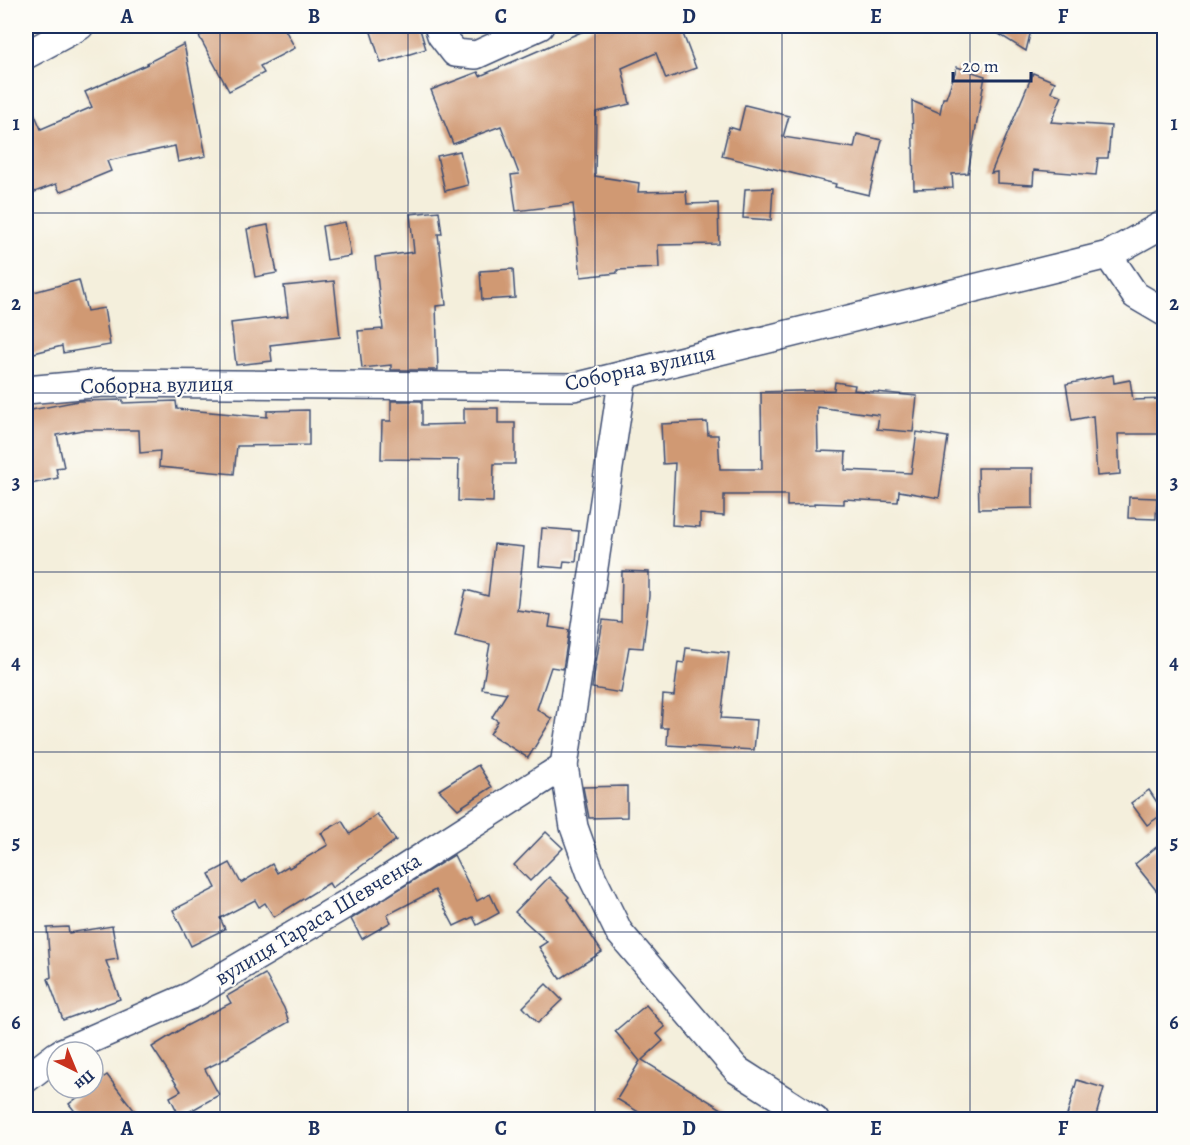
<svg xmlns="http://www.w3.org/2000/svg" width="1190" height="1145" font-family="Alegreya,serif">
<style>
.building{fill:#d09973}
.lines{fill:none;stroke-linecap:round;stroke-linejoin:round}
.minor-casing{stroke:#3c4c71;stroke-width:30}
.minor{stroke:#fff;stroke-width:27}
.grid{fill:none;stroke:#1b2f5e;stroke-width:1.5;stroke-opacity:0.55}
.labels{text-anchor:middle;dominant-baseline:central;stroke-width:4.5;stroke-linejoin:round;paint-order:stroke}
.street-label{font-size:22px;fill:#1b2f5e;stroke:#fdfcf7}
.neatline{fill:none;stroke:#1b2f5e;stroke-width:2}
.grid-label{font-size:20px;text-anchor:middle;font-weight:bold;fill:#1b2f5e}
</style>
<rect width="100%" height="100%" fill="#fdfcf7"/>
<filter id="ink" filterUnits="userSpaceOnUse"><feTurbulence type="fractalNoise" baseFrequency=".0167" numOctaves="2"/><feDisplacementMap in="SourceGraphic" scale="12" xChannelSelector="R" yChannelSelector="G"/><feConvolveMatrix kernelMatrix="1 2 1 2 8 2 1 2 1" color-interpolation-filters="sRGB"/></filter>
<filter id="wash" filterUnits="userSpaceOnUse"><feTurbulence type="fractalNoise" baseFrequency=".008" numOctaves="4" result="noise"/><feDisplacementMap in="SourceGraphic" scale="24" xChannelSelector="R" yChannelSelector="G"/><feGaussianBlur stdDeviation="1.35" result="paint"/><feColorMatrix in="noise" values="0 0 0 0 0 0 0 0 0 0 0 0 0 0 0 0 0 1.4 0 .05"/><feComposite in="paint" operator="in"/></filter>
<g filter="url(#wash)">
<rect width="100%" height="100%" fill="#f4efdc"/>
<g id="blocks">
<g class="building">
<path d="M 218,26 L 283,26 L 295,48 L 260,66 L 264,73 L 229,91 L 199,36 Z"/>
<path d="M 369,26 L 419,26 L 426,49 L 381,63 Z"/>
<path d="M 595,26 L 680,26 L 696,68 L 666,79 L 656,53 L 622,68 L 630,104 L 596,112 L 595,176 L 639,183 L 638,192 L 686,191 L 687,204 L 718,203 L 719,244 L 658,245 L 659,268 L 617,270 L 617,273 L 581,277 L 573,204 L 516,211 L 511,175 L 519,174 L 501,126 L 453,144 L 431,90 L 478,72 L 480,76 Z"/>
<path d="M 986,26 L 1032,26 L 1026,51 Z"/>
<path d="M 184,44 L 206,156 L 178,162 L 175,146 L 107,161 L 111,171 L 60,192 L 56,184 L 32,193 L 26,178 L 26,94 L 41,129 L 92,107 L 85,92 L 148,64 L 147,63 Z"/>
<path d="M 957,67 L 985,76 L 968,173 L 952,174 L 953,188 L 914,189 L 912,101 L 940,113 L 943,98 L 946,98 Z"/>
<path d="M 1033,73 L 1055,82 L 1051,92 L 1062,96 L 1051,122 L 1111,126 L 1108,158 L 1098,158 L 1096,175 L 1034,170 L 1033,185 L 997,183 L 997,172 L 991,173 Z"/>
<path d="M 745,105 L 789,116 L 783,137 L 854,148 L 857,134 L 882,140 L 869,195 L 835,187 L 836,184 L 722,156 L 729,127 L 739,130 Z"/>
<path d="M 460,151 L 468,185 L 445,191 L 437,156 Z"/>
<path d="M 773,188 L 771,220 L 743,218 L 745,189 Z"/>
<path d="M 439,211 L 442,234 L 438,234 L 446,305 L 436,306 L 438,370 L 391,370 L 391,365 L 362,368 L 358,331 L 383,329 L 375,257 L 414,252 L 410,214 Z"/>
<path d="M 345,222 L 351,256 L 327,260 L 322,226 Z"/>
<path d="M 268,225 L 277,273 L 255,277 L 247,229 Z"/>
<path d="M 513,269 L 515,298 L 482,300 L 480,271 Z"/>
<path d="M 79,280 L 87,311 L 104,308 L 110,345 L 63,353 L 62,346 L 26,355 L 26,294 Z"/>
<path d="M 334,281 L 340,337 L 270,345 L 272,361 L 236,365 L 231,323 L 288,316 L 284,286 Z"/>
<path d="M 1113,375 L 1114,383 L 1130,380 L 1133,400 L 1164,399 L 1164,434 L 1118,434 L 1120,474 L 1097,476 L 1093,416 L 1072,420 L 1066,384 Z"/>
<path d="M 835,382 L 855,385 L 854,390 L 917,396 L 913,432 L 877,429 L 879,415 L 817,407 L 818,451 L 846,452 L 845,470 L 911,473 L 917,432 L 948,437 L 939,498 L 899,491 L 898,502 L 844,499 L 844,504 L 814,503 L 814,505 L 787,506 L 787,495 L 724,495 L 724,516 L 700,514 L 700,527 L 672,525 L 675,463 L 663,464 L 661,424 L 707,422 L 708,435 L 718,435 L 720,469 L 762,469 L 761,392 L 834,390 Z"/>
<path d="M 123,400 L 123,403 L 176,401 L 177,409 L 267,417 L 267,411 L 309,410 L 309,445 L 237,446 L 234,474 L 159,467 L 160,451 L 140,453 L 139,430 L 82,430 L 57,435 L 64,467 L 56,468 L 58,478 L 26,485 L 26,463 L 31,461 L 26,432 L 26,411 L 78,401 Z"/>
<path d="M 391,401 L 422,401 L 422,425 L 464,424 L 464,408 L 498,408 L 498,423 L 515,423 L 515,464 L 494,464 L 493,502 L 458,501 L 459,460 L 381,459 L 382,421 L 391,421 Z"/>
<path d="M 978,468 L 1033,468 L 1033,508 L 979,509 Z"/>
<path d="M 1129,497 L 1157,498 L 1156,519 L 1128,518 Z"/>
<path d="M 542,528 L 579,531 L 576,562 L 564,561 L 563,568 L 539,566 Z"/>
<path d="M 494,544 L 524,547 L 517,610 L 551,615 L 549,627 L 569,630 L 563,669 L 551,667 L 537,709 L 552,719 L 528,758 L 490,734 L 498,721 L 492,717 L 507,693 L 482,689 L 490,644 L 455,636 L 466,590 L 488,596 Z"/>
<path d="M 622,571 L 649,572 L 649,596 L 643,648 L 629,647 L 621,693 L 592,688 L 603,620 L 621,622 Z"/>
<path d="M 686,648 L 729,653 L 721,718 L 757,720 L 754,750 L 667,745 L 668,728 L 661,728 L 663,695 L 674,696 L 678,662 L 684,663 Z"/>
<path d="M 478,765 L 492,787 L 458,809 L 439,790 Z"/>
<path d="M 627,786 L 627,817 L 589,818 L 583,787 Z"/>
<path d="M 1149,790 L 1164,813 L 1147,825 L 1131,803 Z"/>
<path d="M 377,814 L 396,840 L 332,888 L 329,883 L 274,917 L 265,903 L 259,907 L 255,900 L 220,918 L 225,929 L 191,946 L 173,910 L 216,888 L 209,874 L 230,863 L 241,883 L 272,864 L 277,873 L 288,866 L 289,868 L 328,845 L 321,833 L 342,821 L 350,834 Z"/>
<path d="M 546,832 L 563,848 L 530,881 L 514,865 Z"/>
<path d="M 1164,841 L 1164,900 L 1135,864 Z"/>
<path d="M 454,855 L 477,901 L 490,894 L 499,913 L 477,925 L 473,917 L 454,926 L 435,890 L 387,915 L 391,922 L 362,939 L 351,919 Z"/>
<path d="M 549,877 L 569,897 L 567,899 L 602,952 L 560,979 L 539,947 L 547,942 L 515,912 Z"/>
<path d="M 112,926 L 118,959 L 106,961 L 120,999 L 63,1020 L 48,979 L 51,977 L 47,928 L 68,927 L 69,933 Z"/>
<path d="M 265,974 L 284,1008 L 289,1022 L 229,1056 L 229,1057 L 205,1069 L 219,1095 L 180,1117 L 170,1097 L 181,1091 L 152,1047 L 186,1026 L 231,1003 L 227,996 Z"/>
<path d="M 546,984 L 562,1000 L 538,1023 L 523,1007 Z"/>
<path d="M 646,1005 L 665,1027 L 657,1034 L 663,1041 L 642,1060 L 738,1119 L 650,1119 L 617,1099 L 640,1061 L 615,1031 Z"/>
<path d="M 107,1075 L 116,1087 L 141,1119 L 81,1119 L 69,1104 L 90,1088 L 93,1088 L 93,1085 Z"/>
<path d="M 1077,1080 L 1104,1088 L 1095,1119 L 1066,1119 Z"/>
</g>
</g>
</g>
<g filter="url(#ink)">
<use href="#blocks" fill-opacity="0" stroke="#3c4c71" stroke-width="1.5"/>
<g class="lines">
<g class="minor-casing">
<g id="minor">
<path d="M 438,26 L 441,35 L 455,53 L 476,55 L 540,26"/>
<path d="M 26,55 L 80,26"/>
<path d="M 1108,255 L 1135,295 L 1164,312"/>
<path d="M 623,375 L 564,766 L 574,827 L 592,877 L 619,932 L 737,1070 L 815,1120"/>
<path d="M 26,390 L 103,383 L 574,387 L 1108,255 L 1164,224"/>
<path d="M 62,1052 L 190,996 L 380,884 L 564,766"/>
<path d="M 26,1079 L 57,1055"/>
</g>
</g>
<use href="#minor" class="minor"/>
</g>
</g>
<path class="grid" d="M 220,26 L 220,1120M 408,26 L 408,1120M 595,26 L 595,1120M 782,26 L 782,1120M 970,26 L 970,1120M 26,213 L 1164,213M 26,393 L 1164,393M 26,572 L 1164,572M 26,752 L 1164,752M 26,932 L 1164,932"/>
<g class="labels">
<g class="street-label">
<text transform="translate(640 368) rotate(-12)">Соборна вулиця</text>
<text transform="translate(157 385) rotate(-1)">Соборна вулиця</text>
<text transform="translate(318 919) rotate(-31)">вулиця Тараса Шевченка</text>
</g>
</g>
<rect width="1190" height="1145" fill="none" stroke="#fdfcf7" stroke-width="66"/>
<g transform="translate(75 1070) rotate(137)"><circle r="28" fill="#fdfcf7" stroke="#a3aaba" stroke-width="1.5"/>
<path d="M0-4.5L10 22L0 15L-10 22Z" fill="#c8321e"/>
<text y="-9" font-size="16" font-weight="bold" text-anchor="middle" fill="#1b2f5e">Пн</text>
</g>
<path d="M953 72v9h78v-9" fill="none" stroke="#1b2f5e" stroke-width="3"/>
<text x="962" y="72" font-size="18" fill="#1b2f5e" stroke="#fdfcf7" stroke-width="4.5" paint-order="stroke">20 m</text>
<rect x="33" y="33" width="1124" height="1079" class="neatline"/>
<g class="grid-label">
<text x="127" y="23">A</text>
<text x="314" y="23">B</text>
<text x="501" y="23">C</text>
<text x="689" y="23">D</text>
<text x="876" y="23">E</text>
<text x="1063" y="23">F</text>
<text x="16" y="130">1</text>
<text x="1174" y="130">1</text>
<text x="16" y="310">2</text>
<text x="1174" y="310">2</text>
<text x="16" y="489">3</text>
<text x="1174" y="489">3</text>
<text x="16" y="669">4</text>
<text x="1174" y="669">4</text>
<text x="16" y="849">5</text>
<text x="1174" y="849">5</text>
<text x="16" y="1029">6</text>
<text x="1174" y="1029">6</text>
<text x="127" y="1135">A</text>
<text x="314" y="1135">B</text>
<text x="501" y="1135">C</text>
<text x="689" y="1135">D</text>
<text x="876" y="1135">E</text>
<text x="1063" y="1135">F</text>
</g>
</svg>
